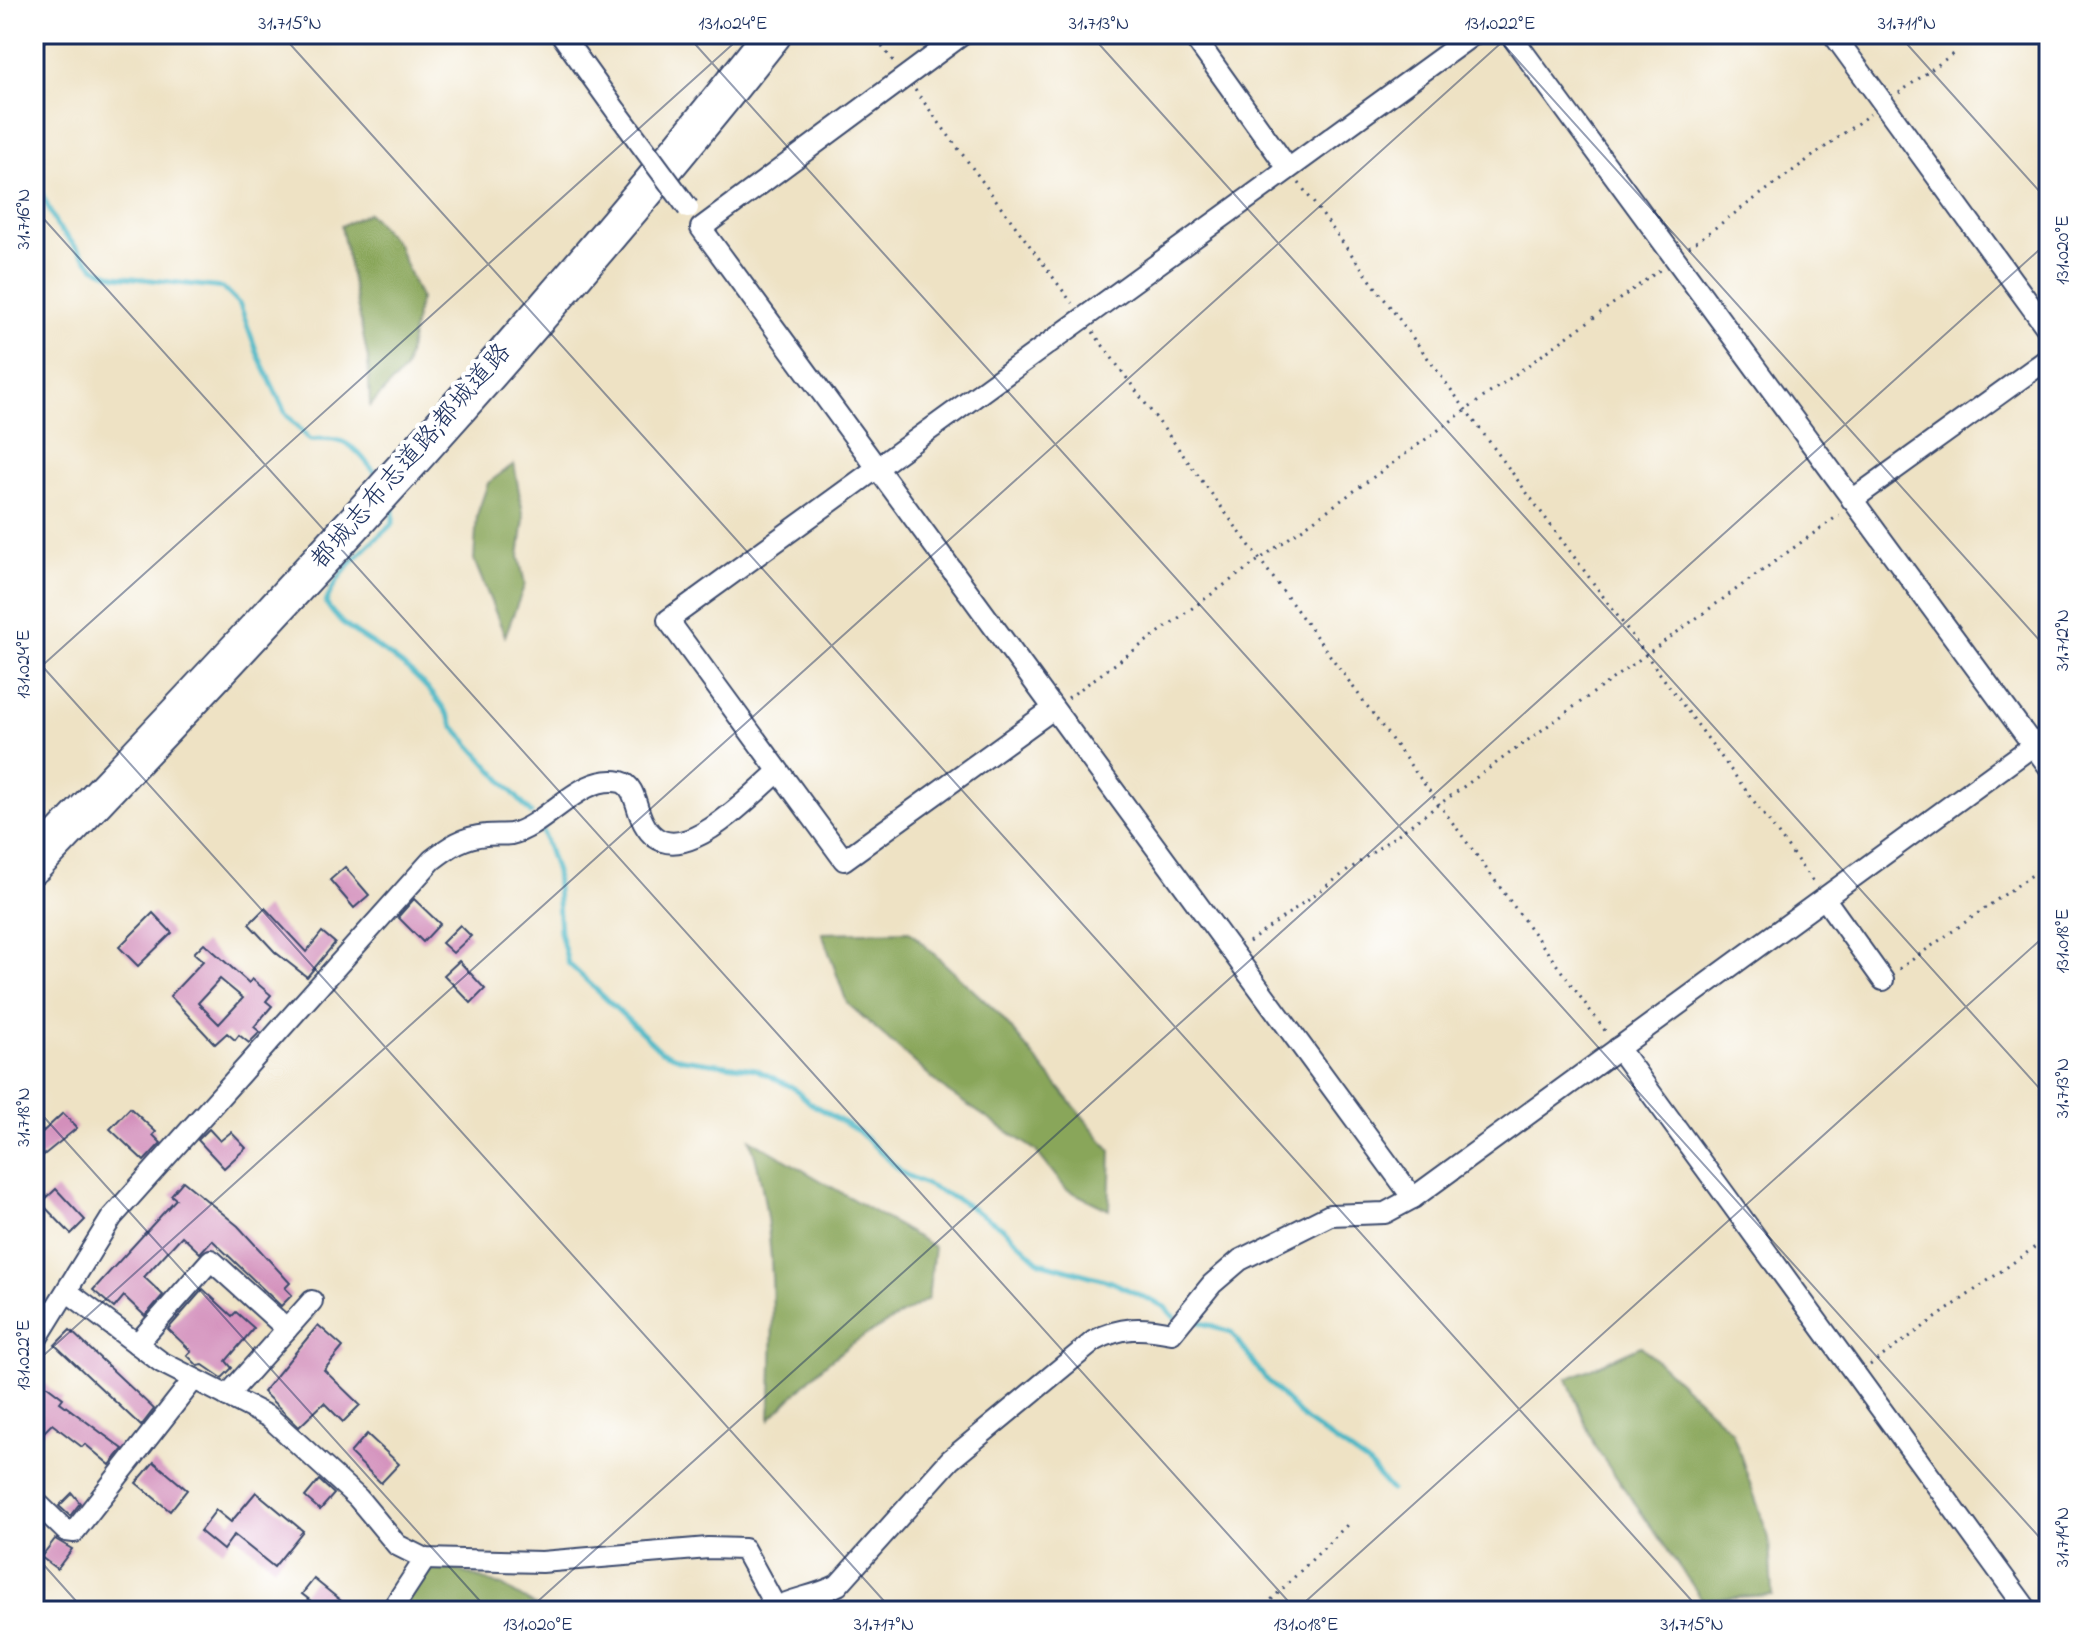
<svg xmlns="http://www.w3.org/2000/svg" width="2083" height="1645" font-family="'Indie Flower','Klee One',sans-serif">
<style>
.forest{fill:#89a65a;stroke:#526a5c;stroke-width:2}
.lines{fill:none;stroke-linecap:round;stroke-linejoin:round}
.stream{stroke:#48b6c4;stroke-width:5}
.building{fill:#d38fbb;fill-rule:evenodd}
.minor-casing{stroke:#3b4a6d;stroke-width:24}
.motorway-casing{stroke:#3b4a6d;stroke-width:40}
.path{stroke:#3b4a6d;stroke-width:3;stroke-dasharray:2 6;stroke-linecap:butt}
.minor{stroke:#fff;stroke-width:20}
.motorway{stroke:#fff;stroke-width:36}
.minor-bridge-casing{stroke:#3b4a6d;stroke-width:24;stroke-linecap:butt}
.minor-bridge{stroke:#fff;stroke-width:20}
.ticks{fill:none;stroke:#1b2f5e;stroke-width:2;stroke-opacity:0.45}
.labels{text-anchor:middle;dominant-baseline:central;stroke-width:8;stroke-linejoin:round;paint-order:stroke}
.street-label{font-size:26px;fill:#1b2f5e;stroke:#fff}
.neatline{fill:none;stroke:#1b2f5e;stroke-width:3}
.ticks-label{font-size:20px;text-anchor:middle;fill:#1b2f5e}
</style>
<rect width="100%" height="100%" fill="#fff"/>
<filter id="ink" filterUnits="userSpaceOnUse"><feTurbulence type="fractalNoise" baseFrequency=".0125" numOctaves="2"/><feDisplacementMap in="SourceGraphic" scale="16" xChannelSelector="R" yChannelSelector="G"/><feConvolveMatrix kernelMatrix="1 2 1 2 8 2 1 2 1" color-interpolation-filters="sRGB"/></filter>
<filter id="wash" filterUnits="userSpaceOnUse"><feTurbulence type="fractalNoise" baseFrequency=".006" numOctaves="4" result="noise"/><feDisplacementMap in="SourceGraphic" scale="32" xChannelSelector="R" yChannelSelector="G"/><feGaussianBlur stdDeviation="1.8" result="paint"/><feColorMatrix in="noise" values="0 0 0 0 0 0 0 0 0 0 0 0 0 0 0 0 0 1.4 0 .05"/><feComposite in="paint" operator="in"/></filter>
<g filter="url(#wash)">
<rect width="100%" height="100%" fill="#eee2c4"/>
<g class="forest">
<path d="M 368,213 L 397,244 L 420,298 L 405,369 L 370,406 L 368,359 L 341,226 Z"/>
<path d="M 514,464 L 524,519 L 519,557 L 525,584 L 505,636 L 474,560 L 477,515 L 488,483 Z"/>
<path d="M 909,931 L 999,1014 L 1111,1151 L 1109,1210 L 1066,1189 L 1035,1150 L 948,1092 L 847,1003 L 822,933 Z"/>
<path d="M 750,1139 L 934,1247 L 928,1299 L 851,1344 L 823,1366 L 770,1419 C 774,1327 778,1228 750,1139 Z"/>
<path d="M 1641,1346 L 1732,1431 L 1769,1538 L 1772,1595 L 1702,1599 L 1595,1447 L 1567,1379 Z"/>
<path d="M 454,1569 L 500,1585 L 544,1611 L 398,1611 L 430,1570 Z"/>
</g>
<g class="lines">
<g class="stream">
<path d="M 34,177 L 57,226 L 95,268 L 116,276 L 223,288 L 240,305 L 258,355 L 286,414 L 310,440 C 349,435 354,448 378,476"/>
<path d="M 393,502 L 393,523 C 368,547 337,570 326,603 C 339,625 357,633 377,647 C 407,666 440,695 454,727 L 531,813"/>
<path d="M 542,830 L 556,872 L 560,932 L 568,963 L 661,1051 L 682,1059 L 755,1069 L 794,1088 L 810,1103 L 858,1131 L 904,1174 L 960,1201 L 1003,1228 L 1040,1262 L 1112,1282 L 1165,1307 L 1174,1317"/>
<path d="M 1199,1322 L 1231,1332 L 1264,1377 L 1305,1420 L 1367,1463 L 1391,1490"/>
</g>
</g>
<g id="blocks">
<g class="building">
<path d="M 345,867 L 369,895 L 354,908 L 330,880 Z"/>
<path d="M 414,899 L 440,924 L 423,942 L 398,917 Z"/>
<path d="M 265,908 L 306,952 L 322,932 L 335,943 L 307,977 L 275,952 L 249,924 Z"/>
<path d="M 153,913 L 172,933 L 138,966 L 119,947 Z"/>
<path d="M 460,925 L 471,936 L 453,953 L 442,943 Z"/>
<path d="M 204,943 L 249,983 L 252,979 L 271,995 L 266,1001 L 272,1006 L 254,1027 L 260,1032 L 249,1043 L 239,1035 L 235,1040 L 227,1033 L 215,1044 L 170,996 L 203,961 L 194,953 ZM 220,979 L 243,998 L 219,1024 L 198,1003 Z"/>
<path d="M 459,961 L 485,989 L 471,1003 L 444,975 Z"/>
<path d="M 130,1108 L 156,1132 L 153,1135 L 161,1143 L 144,1161 L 110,1129 Z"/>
<path d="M 63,1113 L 77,1128 L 34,1163 L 34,1140 Z"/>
<path d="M 209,1129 L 220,1141 L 231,1132 L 246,1148 L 224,1168 L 198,1140 Z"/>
<path d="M 183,1181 L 238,1226 L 290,1283 L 285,1288 L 292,1295 L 281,1306 L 212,1240 L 200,1253 L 182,1236 L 144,1277 L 163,1295 L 145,1316 L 124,1296 L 114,1308 L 93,1290 L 176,1199 L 171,1195 Z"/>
<path d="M 56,1189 L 85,1220 L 71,1234 L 41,1203 Z"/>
<path d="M 203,1289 L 232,1316 L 236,1312 L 254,1328 L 226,1361 L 232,1368 L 222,1378 L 203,1365 L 198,1366 L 187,1355 L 191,1351 L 168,1329 Z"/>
<path d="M 318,1325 L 343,1347 L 324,1370 L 360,1405 L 343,1422 L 324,1403 L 299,1427 L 263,1392 Z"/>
<path d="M 70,1330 L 154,1409 L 141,1426 L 55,1345 Z"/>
<path d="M 34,1376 L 63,1398 L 60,1402 L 123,1449 L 110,1465 L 85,1444 L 82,1447 L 52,1424 L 34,1442 L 34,1422 L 42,1413 L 34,1406 Z"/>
<path d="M 367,1434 L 399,1464 L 381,1483 L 350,1453 Z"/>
<path d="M 154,1462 L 187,1490 L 170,1511 L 136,1483 Z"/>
<path d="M 319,1480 L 334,1494 L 320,1510 L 305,1497 Z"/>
<path d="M 256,1492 L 303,1531 L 274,1567 L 234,1535 L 223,1550 L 200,1531 L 216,1510 L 231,1522 Z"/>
<path d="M 72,1493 L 80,1503 L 70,1516 L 59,1506 Z"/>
<path d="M 55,1539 L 72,1549 L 57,1569 L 41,1557 Z"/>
<path d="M 314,1579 L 340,1600 L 352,1611 L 324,1611 L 302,1594 Z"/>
</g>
</g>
</g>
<g filter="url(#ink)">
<use href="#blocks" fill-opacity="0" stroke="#3b4a6d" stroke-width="2"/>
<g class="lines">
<g class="minor-casing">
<g id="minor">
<path d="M 561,34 L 617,112"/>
<path d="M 963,34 L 701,228 L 1413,1198"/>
<path d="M 1192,34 L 1287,167"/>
<path d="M 1510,34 L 2049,767"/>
<path d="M 1833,34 L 2049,331"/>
<path d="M 34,35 L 37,34"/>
<path d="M 1852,500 L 2049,358"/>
<path d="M 1053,709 L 844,860 L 668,620 L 1474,34"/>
<path d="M 1825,899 L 1883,980"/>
<path d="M 1618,1048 L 2028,1611"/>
<path d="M 68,1292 L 161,1362 L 269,1417 L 358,1498 L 397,1545 L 425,1559 L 542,1562 L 708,1548 L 744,1549 L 778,1611"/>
<path d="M 34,1343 L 112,1217 L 432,860 C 450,846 463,837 486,835 C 494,834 503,835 511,834 C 547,826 580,773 621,782 C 633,785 635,801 639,812 C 665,889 745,800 777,773"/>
<path d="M 137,1344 L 211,1260 L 287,1329"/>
<path d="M 227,1396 L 312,1301"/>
<path d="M 34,1500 L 66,1531 L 74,1532 L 194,1379"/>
<path d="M 391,1611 L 425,1559"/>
<path d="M 768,1611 C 791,1598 815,1597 838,1585 L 950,1460 L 1094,1341 C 1121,1326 1143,1327 1172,1333 L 1212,1284 L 1240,1260 L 1330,1215 L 1385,1213 L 1413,1198 L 2049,734"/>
</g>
</g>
<g class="motorway-casing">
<path id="motorway" d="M 34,865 C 290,597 543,325 773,34"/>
</g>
<g class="path">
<path d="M 872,34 L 894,62"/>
<path d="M 915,90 L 1072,303"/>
<path d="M 1899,93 L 1954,53"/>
<path d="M 1299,183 L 1814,883"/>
<path d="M 1689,247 L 1870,114"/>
<path d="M 1093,332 L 1606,1032"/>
<path d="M 1068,698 L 1661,269"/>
<path d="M 1249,942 L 1839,515"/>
<path d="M 1899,969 L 2049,863"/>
<path d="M 1870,1365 L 2049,1237"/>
<path d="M 1260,1611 L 1348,1524"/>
</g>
<use href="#minor" class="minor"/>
<use href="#motorway" class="motorway"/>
<g class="minor-bridge-casing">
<path id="minor-bridge" d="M 617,112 L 688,208"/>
</g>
<use href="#minor-bridge" class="minor-bridge"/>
</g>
</g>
<path class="ticks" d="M 281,34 L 1701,1611M 686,34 L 2049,1548M 1090,34 L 2049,1099M 1494,34 L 2049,651M 1898,34 L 2049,202M 34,208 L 1297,1611M 34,657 L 893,1611M 34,673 L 744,34M 34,1106 L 489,1611M 34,1364 L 1511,34M 34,1554 L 85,1611M 527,1611 L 2049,241M 1295,1611 L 2049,932"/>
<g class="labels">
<g class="street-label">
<text transform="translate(412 457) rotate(-49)">都城志布志道路;都城道路</text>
</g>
</g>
<rect width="2083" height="1645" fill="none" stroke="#fff" stroke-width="88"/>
<rect x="44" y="44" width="1995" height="1557" class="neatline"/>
<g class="ticks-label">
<text x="290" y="29">31.715°N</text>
<text x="733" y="29">131.024°E</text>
<text x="1099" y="29">31.713°N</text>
<text x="1500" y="29">131.022°E</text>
<text x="1907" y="29">31.711°N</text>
<text transform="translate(22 219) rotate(-90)" y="7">31.716°N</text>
<text transform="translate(2061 250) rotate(-90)" y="7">131.020°E</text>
<text transform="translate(2061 640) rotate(-90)" y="7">31.712°N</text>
<text transform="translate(22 664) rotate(-90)" y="7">131.024°E</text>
<text transform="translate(2061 941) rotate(-90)" y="7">131.018°E</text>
<text transform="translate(2061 1088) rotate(-90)" y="7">31.713°N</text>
<text transform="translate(22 1117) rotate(-90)" y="7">31.718°N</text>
<text transform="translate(22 1355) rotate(-90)" y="7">131.022°E</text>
<text transform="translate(2061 1537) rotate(-90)" y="7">31.714°N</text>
<text x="538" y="1630">131.020°E</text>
<text x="884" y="1630">31.717°N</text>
<text x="1306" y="1630">131.018°E</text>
<text x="1692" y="1630">31.715°N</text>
</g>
</svg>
